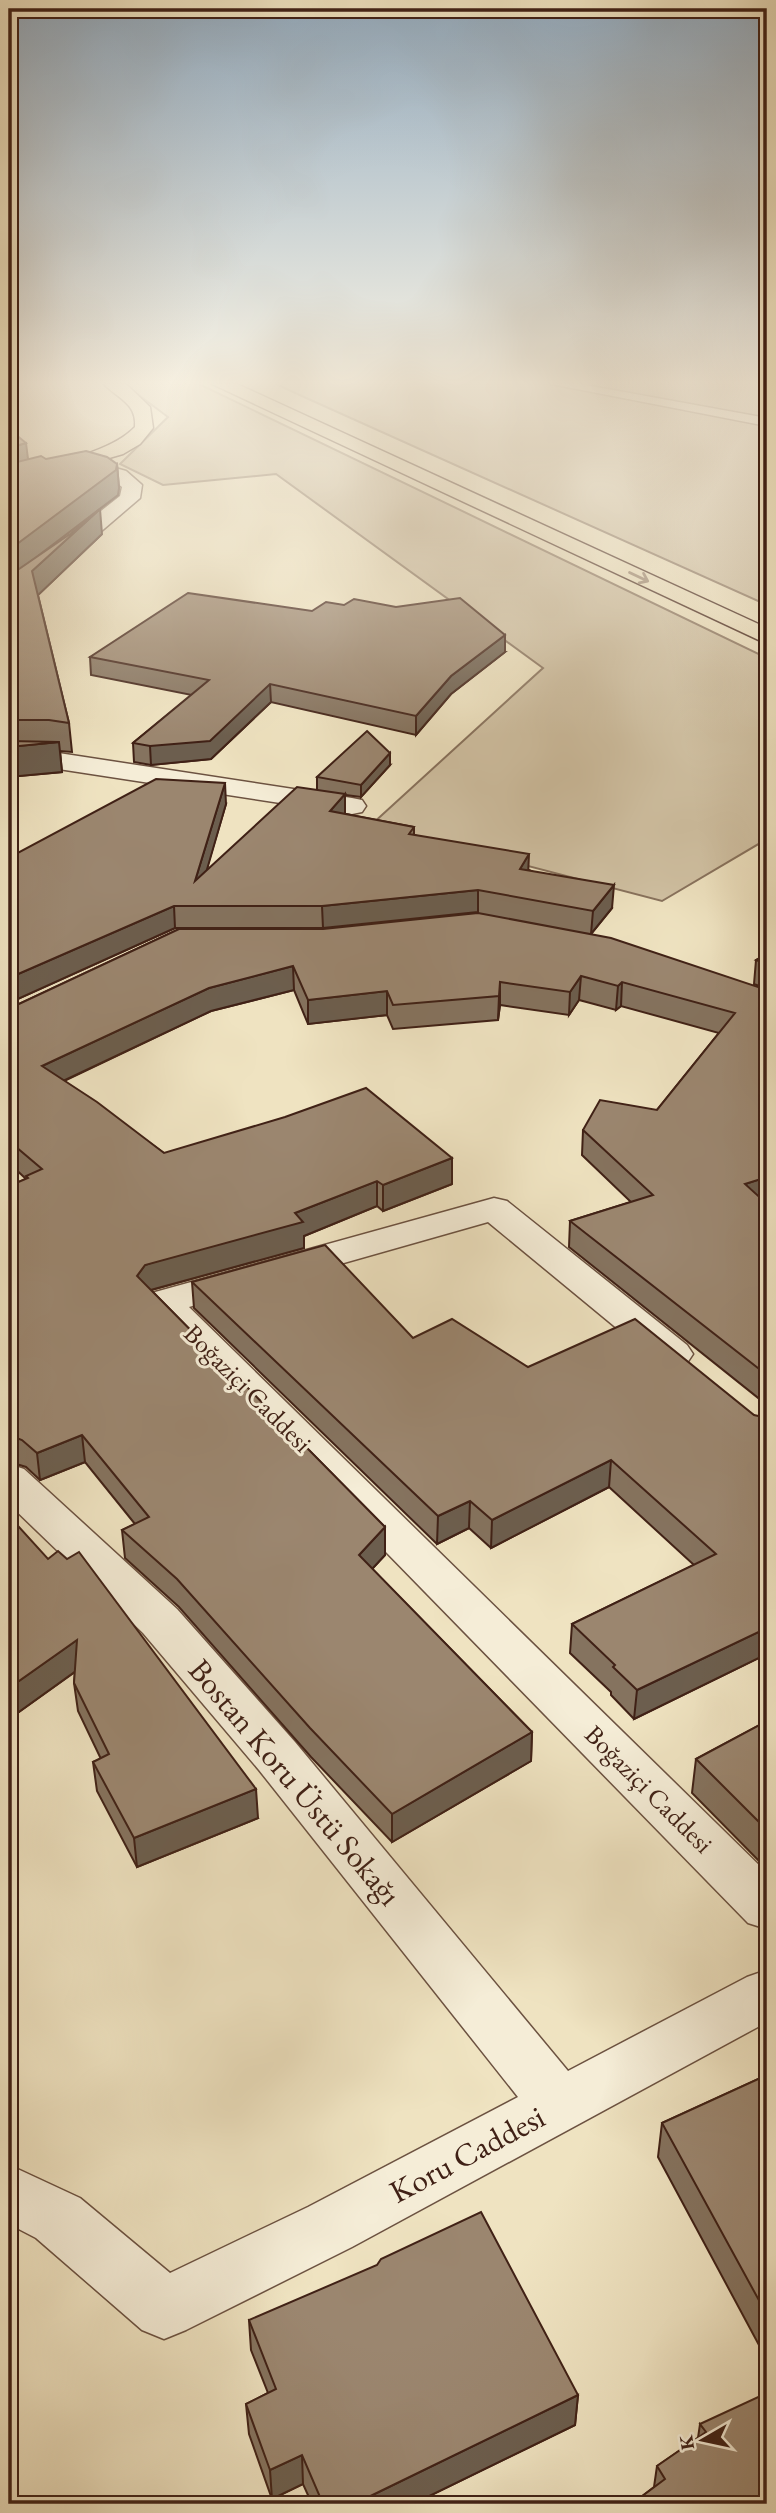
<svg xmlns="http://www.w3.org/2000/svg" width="776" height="2513" font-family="'EB Garamond',serif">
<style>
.green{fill:#d1c2a4;stroke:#88725d;stroke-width:2}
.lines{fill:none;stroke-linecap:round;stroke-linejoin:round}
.service-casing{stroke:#6c5241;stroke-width:3}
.minor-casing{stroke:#6c5241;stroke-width:3}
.primary-casing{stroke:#402116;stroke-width:3}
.service{fill:#f5edd7;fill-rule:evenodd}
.minor{fill:#f5edd7;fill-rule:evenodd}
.primary{fill:#efe3c1;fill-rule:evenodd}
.wall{fill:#85735f;stroke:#402116;stroke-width:2}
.shaded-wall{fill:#6c5e4e;stroke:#402116;stroke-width:2}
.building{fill:#9b866f;stroke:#402116;stroke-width:2}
.oneway{stroke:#98826c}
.labels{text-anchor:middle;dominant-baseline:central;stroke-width:6;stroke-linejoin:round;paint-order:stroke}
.street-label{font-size:26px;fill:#402116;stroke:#f5edd7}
.near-street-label{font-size:32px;fill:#402116;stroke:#f5edd7}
</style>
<rect width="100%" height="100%" fill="#efe3c1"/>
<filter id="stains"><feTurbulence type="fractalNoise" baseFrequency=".00286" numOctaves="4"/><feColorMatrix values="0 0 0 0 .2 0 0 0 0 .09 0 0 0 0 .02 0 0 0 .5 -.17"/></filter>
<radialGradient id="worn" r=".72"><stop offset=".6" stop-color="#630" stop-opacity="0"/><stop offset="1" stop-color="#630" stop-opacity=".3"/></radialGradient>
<g class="green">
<path d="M 124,384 L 199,384 L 767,658 L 767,839 L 662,901 L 371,825 L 543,668 L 276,474 L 163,485 L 120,464 L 168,417 Z"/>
<path d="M 276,384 L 767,384 L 767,605 L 304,397 Z"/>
</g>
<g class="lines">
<g class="service-casing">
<path id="service" d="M 551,384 L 580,384 L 767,418 L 767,426 Z"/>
</g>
<g class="minor-casing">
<g id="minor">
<path d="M 73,456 L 126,471 L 142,485 L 140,498 L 70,558 L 17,595 L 9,597 L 9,580 L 54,548 L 120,496 L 122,487 L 112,479 L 66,466 L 63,462 L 66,458 Z"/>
<path d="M 9,752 L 52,752 L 352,798 L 362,800 L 366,806 L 362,812 L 352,814 L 52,768 L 9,768 Z"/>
<path d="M 494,1198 L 507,1201 L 687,1345 L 693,1354 L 687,1363 L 673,1367 L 659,1363 L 488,1222 L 189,1307 L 767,1873 L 767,1929 L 748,1923 L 142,1302 L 148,1294 Z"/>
<path d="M 9,1464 L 24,1469 L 177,1609 L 295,1742 L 568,2071 L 747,1977 L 767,1970 L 767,2022 L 352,2247 L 186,2330 L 164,2339 L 142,2330 L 36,2238 L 9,2224 L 9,2165 L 80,2198 L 170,2273 L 308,2207 L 518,2097 L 259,1770 L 143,1633 L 9,1504 Z"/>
</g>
</g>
<g class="primary-casing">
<g id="primary">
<path d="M 104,384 L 126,384 L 150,407 L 153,428 L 140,444 L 123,454 L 9,487 L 9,475 C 46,464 108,455 135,427 C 137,403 118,399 104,384 Z"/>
<path d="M 212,384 L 237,384 L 767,628 L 767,644 Z"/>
</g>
</g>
<use href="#service" class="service"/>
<use href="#minor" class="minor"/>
<use href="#primary" class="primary"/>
</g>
<g class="wall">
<path d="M 9,429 L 28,459 L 117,464 L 119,488 L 118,495 L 38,556 L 102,534 L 38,595 L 69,723 L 72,752 L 60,751 L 62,772 L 9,777 Z"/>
<path d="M 505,652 L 451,694 L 416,735 L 271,702 L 211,759 L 151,765 L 134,762 L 133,743 L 192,695 L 91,675 L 90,657 Z"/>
<path d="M 390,765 L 361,797 L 345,795 L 345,814 L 414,827 L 414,835 L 529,870 L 612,908 L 591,934 L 323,928 L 175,928 L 9,1003 L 9,865 L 11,867 L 226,804 L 206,871 L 317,790 L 317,777 Z"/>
<path d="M 179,929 L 767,990 L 767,1201 L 765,1202 L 767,1204 L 767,1405 L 569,1247 L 570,1221 L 631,1202 L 582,1155 L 583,1130 L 657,1110 L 719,1033 L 621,1006 L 616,1010 L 579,1000 L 569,1015 L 500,1005 L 498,1020 L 393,1029 L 387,1015 L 308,1024 L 294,990 L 211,1011 L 64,1081 L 164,1153 L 452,1184 L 383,1211 L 377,1206 L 304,1236 L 304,1248 L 151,1290 L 385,1527 L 385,1555 L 372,1569 L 532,1732 L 531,1761 L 392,1842 L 311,1757 L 179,1607 L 125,1558 L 122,1530 L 135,1524 L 85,1462 L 40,1480 L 26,1467 L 10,1462 L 9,1462 L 9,1186 L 26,1179 L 9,1163 L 9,1005 L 19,1004 Z"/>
<path d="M 767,954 L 767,989 L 754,984 L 756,960 Z"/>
<path d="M 192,1282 L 528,1367 L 754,1415 L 767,1654 L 634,1719 L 611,1695 L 611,1692 L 570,1653 L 572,1624 L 694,1565 L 609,1487 L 491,1548 L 469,1528 L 437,1544 L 194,1308 Z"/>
<path d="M 9,1516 L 258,1818 L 137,1867 L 97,1791 L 93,1762 L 101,1759 L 78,1711 L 74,1683 L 75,1672 L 9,1719 Z"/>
<path d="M 767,1721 L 767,1869 L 692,1793 L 696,1759 Z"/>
<path d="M 767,2075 L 767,2360 L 658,2157 L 662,2123 Z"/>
<path d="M 249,2320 L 578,2395 L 575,2425 L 413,2504 L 312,2504 L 303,2484 L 272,2499 L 249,2434 L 246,2404 L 268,2393 L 251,2350 Z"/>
<path d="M 700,2424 L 767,2504 L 640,2504 L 641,2497 L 654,2487 L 657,2466 L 698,2438 Z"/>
</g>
<g class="shaded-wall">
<path d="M 26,443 L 29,467 L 9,473 L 9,448 Z"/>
<path d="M 117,464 L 119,488 L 118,495 L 9,578 L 9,550 Z"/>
<path d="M 100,509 L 102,534 L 35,598 L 32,571 Z"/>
<path d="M 505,635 L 505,652 L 451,694 L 416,735 L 416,716 L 451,676 Z"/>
<path d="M 270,684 L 271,702 L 211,759 L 151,765 L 150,746 Z"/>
<path d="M 59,742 L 62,772 L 9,777 L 9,747 Z"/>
<path d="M 390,753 L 390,765 L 361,797 L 361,785 Z"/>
<path d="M 225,783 L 226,804 L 197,904 L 195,881 Z"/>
<path d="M 345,794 L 345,816 L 330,811 Z"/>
<path d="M 529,854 L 528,876 L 520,869 Z"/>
<path d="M 614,885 L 612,908 L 591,934 L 593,911 Z"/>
<path d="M 478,890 L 478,912 L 323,928 L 322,906 Z"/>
<path d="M 174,906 L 175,928 L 9,1003 L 9,978 Z"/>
<path d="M 293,966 L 294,990 L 211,1011 L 44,1090 L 42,1066 L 209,988 Z"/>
<path d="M 581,976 L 579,1000 L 569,1015 L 570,992 Z"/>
<path d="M 500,982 L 500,1005 L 498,1020 L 499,996 Z"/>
<path d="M 622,982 L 621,1006 L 616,1010 L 618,986 Z"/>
<path d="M 387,991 L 387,1015 L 308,1024 L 308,1000 Z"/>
<path d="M 452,1158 L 452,1184 L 383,1211 L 383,1185 Z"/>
<path d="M 767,1177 L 767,1201 L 742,1210 L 745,1184 Z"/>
<path d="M 377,1181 L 377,1206 L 304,1236 L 304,1248 L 147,1291 L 137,1276 L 145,1265 L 295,1213 Z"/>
<path d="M 82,1435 L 85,1462 L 40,1480 L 37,1453 Z"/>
<path d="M 611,1460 L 609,1487 L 491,1548 L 492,1520 Z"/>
<path d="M 470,1501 L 469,1528 L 437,1544 L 438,1516 Z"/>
<path d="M 385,1527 L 385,1555 L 359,1583 L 359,1555 Z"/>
<path d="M 767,1628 L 767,1654 L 634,1719 L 637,1690 Z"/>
<path d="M 77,1640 L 80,1668 L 9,1719 L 9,1688 Z"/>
<path d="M 532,1732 L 531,1761 L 392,1842 L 392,1814 Z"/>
<path d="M 256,1789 L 258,1818 L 137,1867 L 134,1838 Z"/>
<path d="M 578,2395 L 575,2425 L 413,2504 L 354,2504 Z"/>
<path d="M 302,2455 L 303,2484 L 272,2499 L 270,2470 Z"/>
</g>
<g class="building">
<path d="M 9,429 L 26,443 L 9,448 Z"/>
<path d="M 86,451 L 107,457 L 117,464 L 116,470 L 9,550 L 9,464 L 41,456 L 46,459 Z"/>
<path d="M 100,509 L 32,571 L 69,723 L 49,720 L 9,720 L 9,572 L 16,571 L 70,534 Z"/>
<path d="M 188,593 L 312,611 L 326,602 L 344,605 L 354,599 L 396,607 L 460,598 L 505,635 L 451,676 L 416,716 L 270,684 L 210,741 L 150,746 L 133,743 L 209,680 L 90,657 Z"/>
<path d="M 367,731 L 390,753 L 361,785 L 317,777 Z"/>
<path d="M 9,741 L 59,742 L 9,747 Z"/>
<path d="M 156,779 L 225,783 L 195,881 L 297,787 L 345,794 L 330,811 L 414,827 L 409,834 L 529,854 L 520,869 L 614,885 L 593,911 L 478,890 L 322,906 L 174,906 L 9,978 L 9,865 L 11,868 L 10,857 Z"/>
<path d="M 478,913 L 611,938 L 767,990 L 767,1177 L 745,1184 L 767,1204 L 767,1375 L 570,1221 L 653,1195 L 583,1130 L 600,1100 L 657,1110 L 735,1013 L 622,982 L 618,986 L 581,976 L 570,992 L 500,982 L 499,996 L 393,1005 L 387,991 L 308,1000 L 293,966 L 209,988 L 42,1066 L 97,1102 L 164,1153 L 285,1117 L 366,1088 L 452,1158 L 383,1185 L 377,1181 L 295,1213 L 303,1222 L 145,1265 L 137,1276 L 385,1527 L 359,1555 L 532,1732 L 392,1814 L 310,1728 L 177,1579 L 122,1530 L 149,1517 L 82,1435 L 37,1453 L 22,1440 L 9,1435 L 9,1192 L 12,1190 L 9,1186 L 28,1178 L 26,1176 L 42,1169 L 9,1141 L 9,1005 L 19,1004 L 179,929 L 323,929 Z"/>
<path d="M 767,954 L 767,964 L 756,960 Z"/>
<path d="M 325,1245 L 413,1338 L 452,1319 L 528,1367 L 635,1319 L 754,1415 L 767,1418 L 767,1628 L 637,1690 L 613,1667 L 615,1665 L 572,1624 L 716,1554 L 611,1460 L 492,1520 L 470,1501 L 438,1516 L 192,1282 Z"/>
<path d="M 9,1516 L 48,1559 L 58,1551 L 67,1559 L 79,1552 L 256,1789 L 134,1838 L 93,1762 L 109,1754 L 74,1683 L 77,1640 L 9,1688 Z"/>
<path d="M 767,1721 L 767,1830 L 696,1759 Z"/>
<path d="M 767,2075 L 767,2315 L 662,2123 Z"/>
<path d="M 481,2212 L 578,2395 L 354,2504 L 323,2504 L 302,2455 L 270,2470 L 246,2404 L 276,2389 L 249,2320 L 377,2265 L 381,2259 Z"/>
<path d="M 767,2393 L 767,2504 L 646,2504 L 641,2497 L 665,2479 L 657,2466 L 706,2432 L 700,2424 Z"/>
<path d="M 537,2498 L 541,2504 L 526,2504 Z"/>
</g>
<defs><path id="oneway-shaft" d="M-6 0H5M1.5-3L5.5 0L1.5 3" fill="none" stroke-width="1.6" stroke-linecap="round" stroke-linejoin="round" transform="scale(1.75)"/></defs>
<use class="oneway" href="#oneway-shaft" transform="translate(639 577) rotate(25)"/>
<linearGradient id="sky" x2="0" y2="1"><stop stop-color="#93acc1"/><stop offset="0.52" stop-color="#f8f2e3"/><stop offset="1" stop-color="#f8f2e3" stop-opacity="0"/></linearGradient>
<rect width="776" height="736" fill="url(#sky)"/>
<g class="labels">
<g class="street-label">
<text transform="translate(248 1388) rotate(45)">Boğaziçi Caddesi</text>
<text transform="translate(649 1789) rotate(45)">Boğaziçi Caddesi</text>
</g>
<g class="near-street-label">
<text transform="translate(295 1782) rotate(50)">Bostan Koru Üstü Sokağı</text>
<text transform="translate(467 2154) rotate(-28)">Koru Caddesi</text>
</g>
</g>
<rect width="776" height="2513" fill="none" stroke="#efe3c1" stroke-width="35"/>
<rect x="10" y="10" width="755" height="2492" fill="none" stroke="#402116" stroke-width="3.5"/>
<rect x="18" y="18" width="741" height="2478" fill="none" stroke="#402116" stroke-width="2"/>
<g transform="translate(703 2440) rotate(261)" stroke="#f5edd7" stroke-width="5" paint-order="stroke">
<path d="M0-5L12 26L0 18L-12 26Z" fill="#402116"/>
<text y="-10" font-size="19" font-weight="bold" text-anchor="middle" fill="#402116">K</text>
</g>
<rect width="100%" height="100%" filter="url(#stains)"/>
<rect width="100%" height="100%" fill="url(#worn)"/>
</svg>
